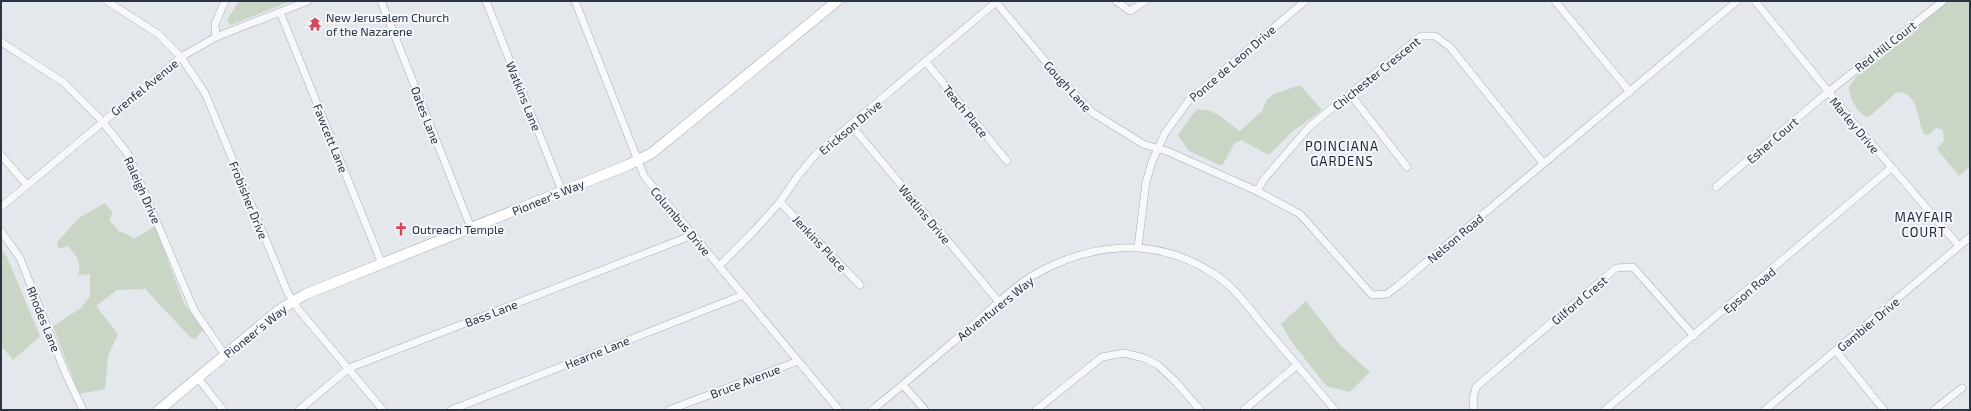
<svg xmlns="http://www.w3.org/2000/svg" width="1971" height="411" font-family="'Exo 2',sans-serif">
<style>
.green{fill:#c9d6c5}
.lines{fill:none;stroke-linecap:round;stroke-linejoin:round}
.minor-casing{stroke:#a9aeb7;stroke-width:8}
.secondary-casing{stroke:#a9aeb7;stroke-width:11}
.minor{stroke:#f7f8fa;stroke-width:7}
.secondary{stroke:#fff;stroke-width:10}
.labels{text-anchor:middle;dominant-baseline:central;stroke-width:4;stroke-linejoin:round;paint-order:stroke}
.poi-label{font-size:12px;fill:#2b3445;stroke:#f4f6f9;text-anchor:start}
.street-label{font-size:12px;fill:#2b3445;stroke:#f4f6f9}
.neighbourhood-label{font-size:13px;letter-spacing:1px;fill:#1d2536;stroke:#f4f6f9}
</style>
<rect width="100%" height="100%" fill="#e4e7ec"/>
<g class="green">
<path d="M 239,1 L 291,1 L 231,25 L 227,20 Z"/>
<path d="M 1946,1 L 1970,1 L 1970,166 L 1959,176 L 1937,149 L 1944,141 L 1943,130 L 1936,128 L 1928,135 L 1924,134 C 1916,119 1920,93 1897,92 L 1870,116 L 1866,117 C 1856,110 1850,100 1849,87 L 1859,73 Z"/>
<path d="M 1300,85 L 1322,110 L 1292,132 L 1269,155 L 1241,140 L 1234,144 L 1222,166 L 1189,151 L 1178,135 L 1196,110 C 1215,107 1225,122 1240,131 L 1262,111 L 1267,99 L 1274,94 Z"/>
<path d="M 105,203 L 113,213 L 109,220 L 120,232 L 125,233 L 134,239 L 155,226 L 184,303 L 203,330 L 195,339 L 190,337 L 145,289 L 117,290 L 96,306 L 118,334 L 108,356 L 105,389 L 79,394 L 53,326 L 81,308 L 90,296 L 90,274 L 78,275 C 82,262 77,256 68,246 L 59,249 L 57,242 L 79,218 Z"/>
<path d="M 1,249 L 7,257 L 40,336 L 13,360 L 1,346 Z"/>
<path d="M 1306,301 L 1341,346 L 1370,372 L 1350,392 L 1326,386 L 1291,341 L 1281,324 Z"/>
</g>
<g class="lines">
<g class="minor-casing">
<g id="minor">
<path d="M 107,1 L 158,34 L 181,57 L 205,93 L 287,291 L 298,309 L 383,410"/>
<path d="M 381,1 L 471,228"/>
<path d="M 486,1 L 562,191"/>
<path d="M 575,1 L 644,176 L 839,410"/>
<path d="M 995,1 L 1061,80 L 1093,113 L 1143,144 L 1169,152 L 1257,191 L 1300,214 L 1372,295 L 1387,294 L 1399,285 L 1737,1"/>
<path d="M 1116,1 L 1130,11 L 1145,1"/>
<path d="M 1555,1 L 1630,92"/>
<path d="M 1755,1 L 1853,122 L 1959,246"/>
<path d="M 280,12 L 382,264"/>
<path d="M 216,37 L 215,24 L 225,1"/>
<path d="M 1,42 L 63,82 L 102,121 L 128,154 L 194,310 L 225,355"/>
<path d="M 926,62 L 1007,161"/>
<path d="M 1350,94 L 1407,167"/>
<path d="M 851,125 L 999,302"/>
<path d="M 1,155 L 27,185"/>
<path d="M 1716,187 L 1828,92 L 1943,1"/>
<path d="M 1257,191 L 1264,179 L 1310,126 L 1421,36 L 1435,36 L 1450,47 L 1543,163"/>
<path d="M 780,202 L 860,285"/>
<path d="M 1,207 L 181,57 L 216,37 L 308,1"/>
<path d="M 1,231 L 20,258 L 65,372 L 83,410"/>
<path d="M 1138,247 L 1146,182 L 1152,162 L 1165,133 L 1189,100 L 1305,1"/>
<path d="M 719,266 L 754,231 L 780,202 L 797,177 L 817,153 L 996,2"/>
<path d="M 1836,351 L 1884,410"/>
<path d="M 198,378 L 223,410"/>
<path d="M 903,385 L 925,410"/>
<path d="M 299,410 L 349,368 L 693,235"/>
<path d="M 451,410 L 743,295"/>
<path d="M 669,410 L 798,361"/>
<path d="M 872,410 C 907,382 940,353 974,324 C 992,308 1011,289 1032,276 C 1092,241 1159,236 1217,276 C 1235,288 1249,308 1263,325 C 1287,353 1311,382 1335,410"/>
<path d="M 1036,410 L 1102,357 L 1124,353 L 1144,358 L 1158,365 L 1177,383 L 1200,410"/>
<path d="M 1244,410 L 1297,365"/>
<path d="M 1474,410 L 1473,399 L 1476,387 L 1616,268 L 1633,267 L 1694,336"/>
<path d="M 1605,410 L 1891,168"/>
<path d="M 1765,410 L 1970,237"/>
<path d="M 1934,410 L 1962,388"/>
</g>
</g>
<g class="secondary-casing">
<path id="secondary" d="M 159,410 L 279,310 L 306,294 L 628,165 L 652,153 L 837,1"/>
</g>
<use href="#minor" class="minor"/>
<use href="#secondary" class="secondary"/>
</g>
<defs>
<g id="temple-bare" transform="scale(1.08)"><path d="M0-6L5-2H3V0L6.5 2.5H4V6H1.5V3h-3V6H-4V2.5H-6.5L-3 0V-2H-5Z" fill="#d1495b" stroke="#f4f6f9" stroke-width="2.5" paint-order="stroke"/></g>
<g id="church-bare" transform="scale(1.08)"><path d="M-1.2-6h2.4v3.5h3.3v2.4h-3.3V6h-2.4V-.1h-3.3v-2.4h3.3Z" fill="#d1495b" stroke="#f4f6f9" stroke-width="2.5" paint-order="stroke"/></g>
</defs>
<g fill-rule="evenodd">
<use href="#temple-bare" x="315" y="24"/>
<use href="#church-bare" x="401" y="229"/>
</g>
<g class="labels">
<g class="poi-label">
<text x="326" y="17">New Jerusalem Church<tspan x="326" dy="14">of the Nazarene</tspan></text>
<text x="412" y="229">Outreach Temple</text>
</g>
<g class="street-label">
<text transform="translate(1885 46) rotate(-38)">Red Hill Court</text>
<text transform="translate(1232 63) rotate(-41)">Ponce de Leon Drive</text>
<text transform="translate(1376 73) rotate(-39)">Chichester Crescent</text>
<text transform="translate(1068 86) rotate(48)">Gough Lane</text>
<text transform="translate(144 87) rotate(-39)">Grenfel Avenue</text>
<text transform="translate(524 96) rotate(68)">Watkins Lane</text>
<text transform="translate(966 111) rotate(51)">Teach Place</text>
<text transform="translate(426 115) rotate(69)">Oates Lane</text>
<text transform="translate(1855 125) rotate(50)">Marley Drive</text>
<text transform="translate(850 127) rotate(-40)">Erickson Drive</text>
<text transform="translate(331 138) rotate(68)">Fawcett Lane</text>
<text transform="translate(1772 140) rotate(-41)">Esher Court</text>
<text transform="translate(143 190) rotate(66)">Raleigh Drive</text>
<text transform="translate(548 197) rotate(-22)">Pioneer's Way</text>
<text transform="translate(249 200) rotate(68)">Frobisher Drive</text>
<text transform="translate(925 214) rotate(50)">Watlins Drive</text>
<text transform="translate(681 221) rotate(50)">Columbus Drive</text>
<text transform="translate(1455 238) rotate(-40)">Nelson Road</text>
<text transform="translate(820 243) rotate(47)">Jenkins Place</text>
<text transform="translate(1749 290) rotate(-40)">Epson Road</text>
<text transform="translate(1579 300) rotate(-40)">Gilford Crest</text>
<text transform="translate(995 308) rotate(-39)">Adventurers Way</text>
<text transform="translate(491 313) rotate(-21)">Bass Lane</text>
<text transform="translate(44 319) rotate(68)">Rhodes Lane</text>
<text transform="translate(1868 324) rotate(-40)">Gambier Drive</text>
<text transform="translate(255 331) rotate(-39)">Pioneer's Way</text>
<text transform="translate(597 352) rotate(-22)">Hearne Lane</text>
<text transform="translate(745 381) rotate(-21)">Bruce Avenue</text>
</g>
<g class="neighbourhood-label">
<text x="1342" y="146">POINCIANA<tspan x="1342" dy="15">GARDENS</tspan></text>
<text x="1924" y="217">MAYFAIR<tspan x="1924" dy="15">COURT</tspan></text>
</g>
</g>
<rect width="1971" height="411" fill="none" stroke="#2b3445" stroke-width="4"/>
</svg>
